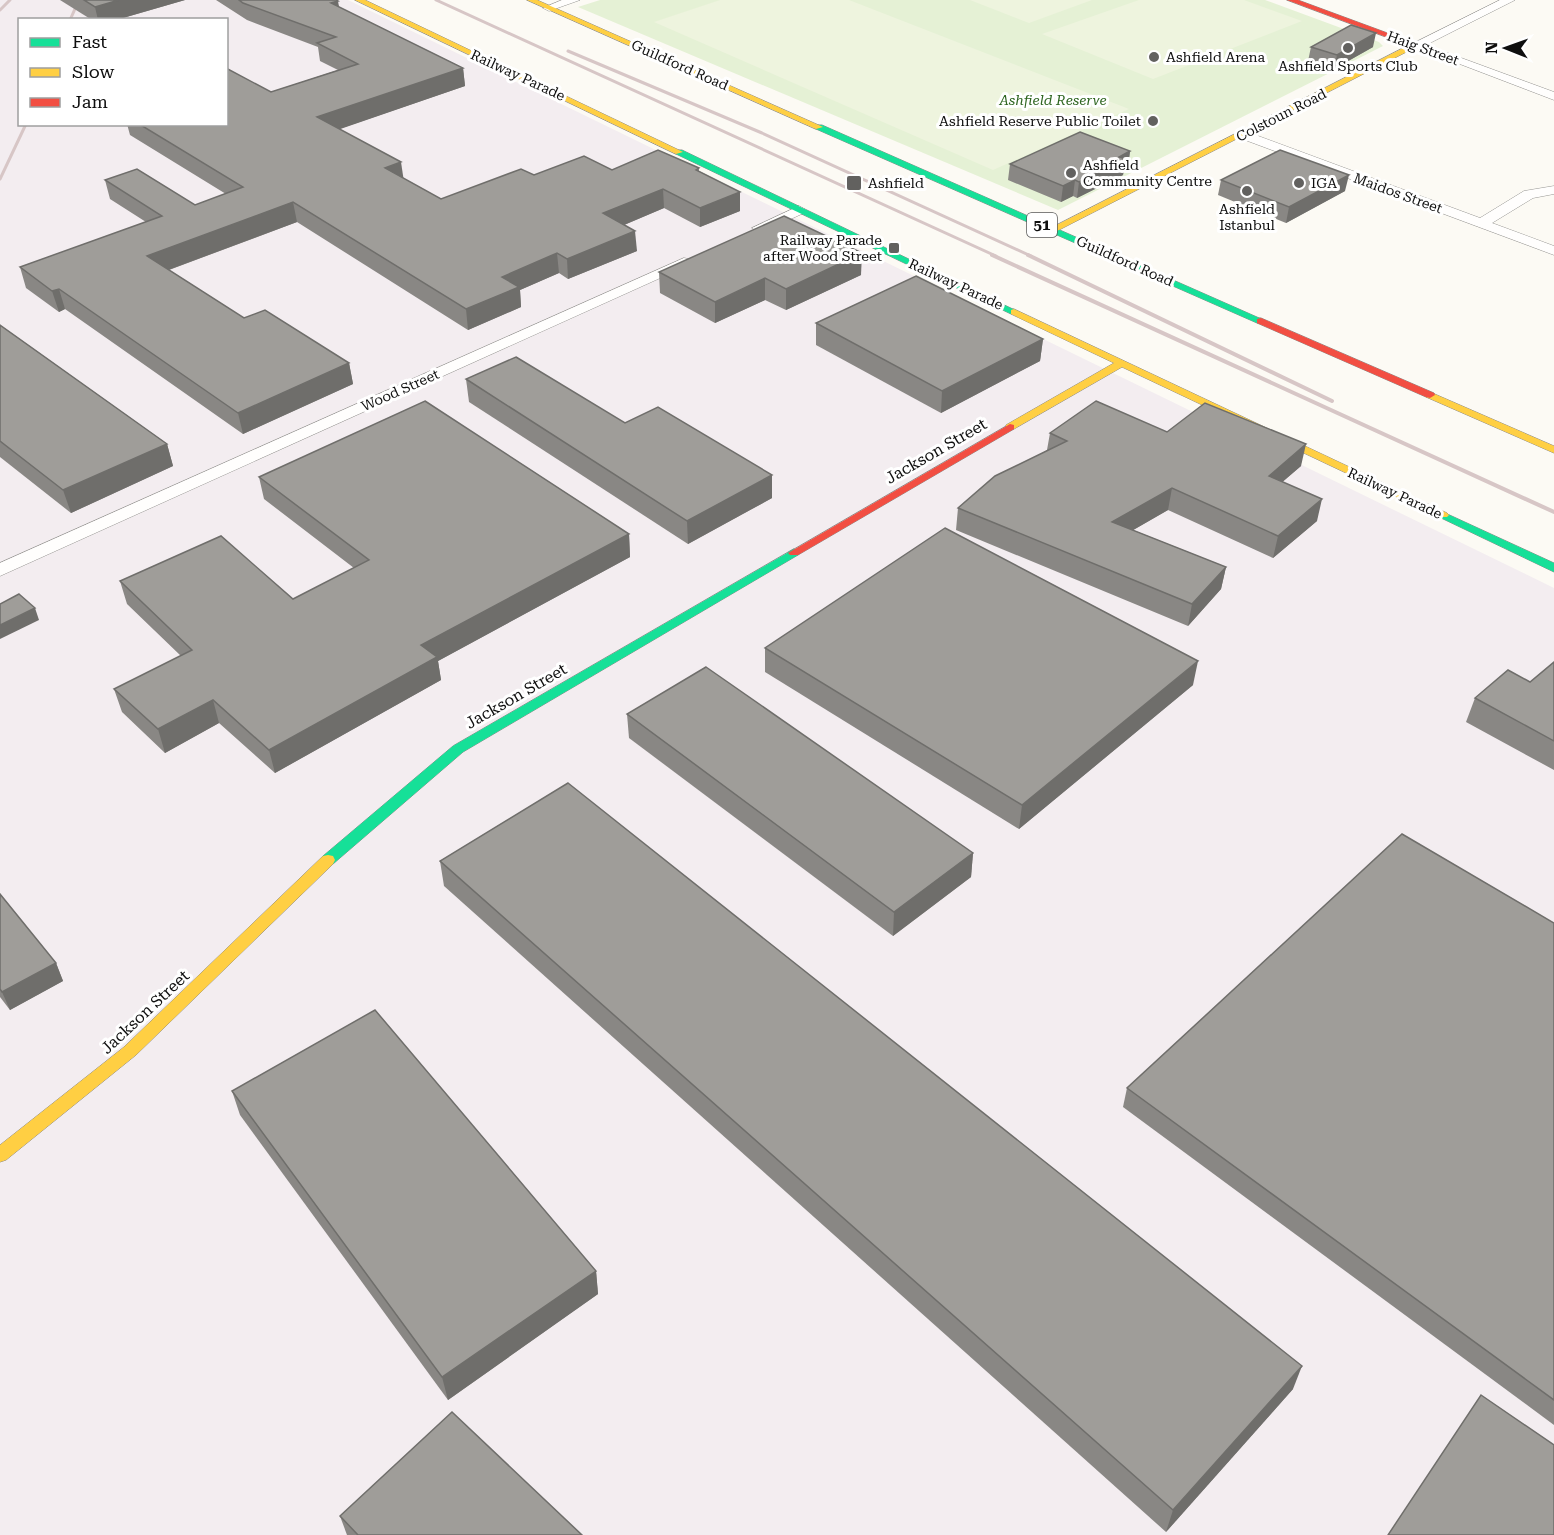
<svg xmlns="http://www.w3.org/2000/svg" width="1554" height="1535" font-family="'Roboto Serif',serif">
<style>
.industrial{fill:#f3edf0;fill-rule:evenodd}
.green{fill:#e5f1d5}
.pitch{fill:#eef4de}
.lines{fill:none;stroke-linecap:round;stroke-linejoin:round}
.street-casing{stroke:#969592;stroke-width:1}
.fast-casing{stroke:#8c8b89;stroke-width:1}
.slow-casing{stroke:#8c8b89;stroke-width:1}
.jam-casing{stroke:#8c8b89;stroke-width:1}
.street{fill:#fffefd;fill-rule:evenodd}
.fast{fill:#16e098;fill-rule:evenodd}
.slow{fill:#ffcf43;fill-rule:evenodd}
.jam{fill:#f24e42;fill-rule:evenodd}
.rail-far1{stroke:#d7c6c6;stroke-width:3}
.rail{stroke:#d7c6c6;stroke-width:4}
.wall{fill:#898784}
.shaded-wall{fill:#6f6e6b}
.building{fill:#9f9d99;stroke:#6f6e6b;stroke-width:1.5}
.poi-dot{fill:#62615f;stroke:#fff;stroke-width:2}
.labels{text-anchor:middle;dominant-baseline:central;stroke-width:6;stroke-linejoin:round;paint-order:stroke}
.far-street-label{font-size:14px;fill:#0f0f0f;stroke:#fff}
.far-poi-label{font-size:14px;fill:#0f0f0f;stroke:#fff;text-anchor:start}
.far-park-label{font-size:14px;font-style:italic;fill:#2e6520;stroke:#fff}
.shield{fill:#fff;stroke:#575757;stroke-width:1.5}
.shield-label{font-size:15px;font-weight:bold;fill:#0f0f0f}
.street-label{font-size:16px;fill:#0f0f0f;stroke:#fff}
</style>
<rect width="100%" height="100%" fill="#fcfaf4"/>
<path class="industrial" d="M 0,0 L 348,0 L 1554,588 L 1554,1535 L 0,1535 ZM 20,20 L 226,20 L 226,124 L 20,124 Z"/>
<path class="green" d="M 600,0 L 1265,0 L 1379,42 L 1383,46 L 1058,210 L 578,7 Z"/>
<g class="pitch">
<path d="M 720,0 L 849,0 L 1129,109 L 993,170 L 654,22 Z"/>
<path d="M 970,0 L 1092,0 L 1029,23 Z"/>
<path d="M 1139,0 L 1244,0 L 1302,21 L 1153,79 L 1042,34 Z"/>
</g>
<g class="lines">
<g class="street-casing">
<g id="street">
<path d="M 562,0 L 580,0 L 549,11 L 543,8 Z"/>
<path d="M 1500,0 L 1515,0 L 1426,45 L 1554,92 L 1554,100 L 1410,45 Z"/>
<path d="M 1242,130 L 1480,218 L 1524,191 L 1554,186 L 1554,194 L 1533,198 L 1492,223 L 1554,246 L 1554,255 L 1237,137 L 1237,131 Z"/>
<path d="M 799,206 L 806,210 L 804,213 L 764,231 L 759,232 L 752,228 Z"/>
<path d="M 684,258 L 689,259 L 691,262 L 689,265 L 0,576 L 0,563 Z"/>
</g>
</g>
<g class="fast-casing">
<g id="fast">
<path d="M 816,125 L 822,125 L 1266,321 L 1265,323 L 1257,323 L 816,129 Z"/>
<path d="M 676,150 L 682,150 L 1019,312 L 1011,314 L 676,154 Z"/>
<path d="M 1443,512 L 1554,563 L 1554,572 L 1439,517 L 1437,515 Z"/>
<path d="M 794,549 L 798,551 L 800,553 L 798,555 L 463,752 L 333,864 L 323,864 L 321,860 L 323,856 L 453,746 Z"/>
</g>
</g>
<g class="slow-casing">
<g id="slow">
<path d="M 355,0 L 365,0 L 683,152 L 676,154 Z"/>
<path d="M 527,0 L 537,0 L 823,127 L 816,129 Z"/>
<path d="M 1413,43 L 1420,45 L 1055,232 L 1047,230 Z"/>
<path d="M 1014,309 L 1447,513 L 1449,515 L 1447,517 L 1439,517 L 1122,367 L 1014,429 L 1006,429 L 1006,425 L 1114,363 L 1011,314 L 1011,310 Z"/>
<path d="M 1430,392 L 1554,446 L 1554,453 L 1426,397 L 1425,395 Z"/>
<path d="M 328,855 L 333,856 L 335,860 L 333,864 L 136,1055 L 6,1160 L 0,1162 L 0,1145 L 124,1047 L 323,856 Z"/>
</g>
</g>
<g class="jam-casing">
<g id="jam">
<path d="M 1287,0 L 1298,0 L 1420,45 L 1413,47 Z"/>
<path d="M 1261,318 L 1434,393 L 1435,395 L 1430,398 L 1426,397 L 1257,323 L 1257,319 Z"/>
<path d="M 1010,424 L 1014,425 L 1014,429 L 798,555 L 790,555 L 788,553 Z"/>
</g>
</g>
<use href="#street" class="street"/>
<use href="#fast" class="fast"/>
<use href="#slow" class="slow"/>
<use href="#jam" class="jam"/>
<g class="rail-far1">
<path d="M 436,0 L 996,256"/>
<path d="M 0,10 L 10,0"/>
<path d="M 70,20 L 79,0"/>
<path d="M 568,51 L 762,133 L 1031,256"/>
<path d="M 0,179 L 26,124"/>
</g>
<g class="rail">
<path d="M 992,255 L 1554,512"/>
<path d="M 1028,255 L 1332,401"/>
</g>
</g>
<g class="wall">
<path d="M 60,0 L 185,0 L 116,20 L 92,20 Z"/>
<path d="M 216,0 L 336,0 L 339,7 L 463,68 L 465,86 L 339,129 L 403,178 L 441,199 L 534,175 L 612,170 L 699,168 L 699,171 L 740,192 L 740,211 L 700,227 L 664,208 L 624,225 L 637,251 L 568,279 L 559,273 L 520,290 L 521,307 L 468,330 L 297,222 L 169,270 L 244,318 L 349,363 L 353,384 L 243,434 L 65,309 L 59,312 L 26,288 L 20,267 L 146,222 L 110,199 L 105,180 L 195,205 L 226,194 L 130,135 L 127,124 L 226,124 L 271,92 L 338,70 L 320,61 L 318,47 L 247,20 Z"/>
<path d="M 1311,47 L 1373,47 L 1334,69 L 1308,61 Z"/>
<path d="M 1130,151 L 1128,167 L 1124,169 L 1123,175 L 1077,198 L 1073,196 L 1061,202 L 1008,180 L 1010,164 Z"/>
<path d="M 1221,180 L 1345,191 L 1286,223 L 1218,195 Z"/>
<path d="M 659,272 L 861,275 L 786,310 L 765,300 L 715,323 L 660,293 Z"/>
<path d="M 816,323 L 1043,339 L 1040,361 L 941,413 L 816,345 Z"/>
<path d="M 0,325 L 167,444 L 173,466 L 71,513 L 0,457 Z"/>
<path d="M 466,379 L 625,423 L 772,498 L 688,544 L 469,402 Z"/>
<path d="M 1167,432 L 1301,466 L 1282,482 L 1317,521 L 1273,558 L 1168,510 L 1133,530 L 1226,567 L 1221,589 L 1188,626 L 956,530 L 958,508 L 1047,450 L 1050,433 Z"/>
<path d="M 259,477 L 629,534 L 630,557 L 438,661 L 441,680 L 275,773 L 219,723 L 165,753 L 122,712 L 114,689 L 181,656 L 127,604 L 120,581 L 293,599 L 354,568 L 264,499 Z"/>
<path d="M 765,648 L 1193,685 L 1019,829 L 765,672 Z"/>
<path d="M 1554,662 L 1554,770 L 1466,722 L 1475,698 L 1530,682 Z"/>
<path d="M 627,714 L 973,853 L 971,877 L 893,936 L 629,738 Z"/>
<path d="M 440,861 L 1293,1389 L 1166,1532 L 444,886 Z"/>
<path d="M 0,894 L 56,963 L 63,981 L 10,1010 L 0,997 Z"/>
<path d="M 1554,923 L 1554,1425 L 1123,1107 L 1127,1088 Z"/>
<path d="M 232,1091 L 596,1271 L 598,1294 L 448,1400 L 240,1115 Z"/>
<path d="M 340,1516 L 582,1535 L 347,1535 Z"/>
</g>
<g class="shaded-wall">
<path d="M 119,0 L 185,0 L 116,20 L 98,20 L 95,7 Z"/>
<path d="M 338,1 L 341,19 L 331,3 Z"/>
<path d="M 1376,33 L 1373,47 L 1334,69 L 1337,55 Z"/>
<path d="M 463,68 L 465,86 L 320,136 L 317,117 Z"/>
<path d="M 1130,151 L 1128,167 L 1124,169 L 1123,175 L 1077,198 L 1079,182 L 1119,157 Z"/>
<path d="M 401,162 L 404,182 L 385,168 Z"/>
<path d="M 1349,175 L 1345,191 L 1286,223 L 1289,207 Z"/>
<path d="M 1075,180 L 1073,196 L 1061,202 L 1063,186 Z"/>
<path d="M 663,189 L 664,208 L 605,233 L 603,213 Z"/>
<path d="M 740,192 L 740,211 L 700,227 L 700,208 Z"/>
<path d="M 293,202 L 297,222 L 152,276 L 147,256 Z"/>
<path d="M 635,231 L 637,251 L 568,279 L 567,259 Z"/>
<path d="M 557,253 L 559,273 L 520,290 L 521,307 L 468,330 L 466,309 L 502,277 Z"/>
<path d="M 862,253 L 861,275 L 786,310 L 786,289 Z"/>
<path d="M 765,278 L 765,300 L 715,323 L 715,302 Z"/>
<path d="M 59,289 L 65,309 L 59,312 L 52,291 Z"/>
<path d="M 1043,339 L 1040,361 L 941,413 L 942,391 Z"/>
<path d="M 349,363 L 353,384 L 243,434 L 238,413 Z"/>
<path d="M 167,444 L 173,466 L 71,513 L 63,490 Z"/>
<path d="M 1306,444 L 1301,466 L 1264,498 L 1269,476 Z"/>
<path d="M 772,475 L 772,498 L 688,544 L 687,521 Z"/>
<path d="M 1172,488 L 1168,510 L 1109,544 L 1112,522 Z"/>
<path d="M 1322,499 L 1317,521 L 1273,558 L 1278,536 Z"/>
<path d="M 629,534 L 630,557 L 438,661 L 441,680 L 275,773 L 269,750 L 421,645 Z"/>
<path d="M 1226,567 L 1221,589 L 1188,626 L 1192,604 Z"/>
<path d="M 35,608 L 39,620 L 0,639 L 0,625 Z"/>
<path d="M 1198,661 L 1193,685 L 1019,829 L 1022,805 Z"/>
<path d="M 213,700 L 219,723 L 165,753 L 158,729 Z"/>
<path d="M 973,853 L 971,877 L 893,936 L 894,912 Z"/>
<path d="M 56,963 L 63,981 L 10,1010 L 2,992 Z"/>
<path d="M 596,1271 L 598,1294 L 448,1400 L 442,1377 Z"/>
<path d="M 1302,1366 L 1293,1389 L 1166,1532 L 1173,1510 Z"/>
</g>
<g class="building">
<path d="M 84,0 L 119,0 L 95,7 Z"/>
<path d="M 239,0 L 336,0 L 338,1 L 331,3 L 463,68 L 317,117 L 401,162 L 385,168 L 441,199 L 521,169 L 534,175 L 584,156 L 612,170 L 658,150 L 699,168 L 696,170 L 740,192 L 700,208 L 663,189 L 603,213 L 635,231 L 567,259 L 557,253 L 502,277 L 519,287 L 466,309 L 293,202 L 147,256 L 244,318 L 265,310 L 349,363 L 238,413 L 59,289 L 52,291 L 20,267 L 162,216 L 105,180 L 137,169 L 195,205 L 243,187 L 139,124 L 226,124 L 226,68 L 271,92 L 358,64 L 317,43 L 336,37 L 243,3 Z"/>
<path d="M 1351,25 L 1376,33 L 1337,55 L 1311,47 Z"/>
<path d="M 1080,132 L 1130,151 L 1119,157 L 1126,159 L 1079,182 L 1075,180 L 1063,186 L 1010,164 Z"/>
<path d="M 1280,150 L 1349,175 L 1289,207 L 1221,180 Z"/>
<path d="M 784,216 L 862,253 L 786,289 L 765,278 L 715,302 L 659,272 Z"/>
<path d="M 916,276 L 1043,339 L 942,391 L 816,323 Z"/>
<path d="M 0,325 L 167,444 L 63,490 L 0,441 Z"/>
<path d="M 516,357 L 625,423 L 658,407 L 772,475 L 687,521 L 466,379 Z"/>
<path d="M 425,401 L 629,534 L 421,645 L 437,657 L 269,750 L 213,700 L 158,729 L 114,689 L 192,650 L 120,581 L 221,536 L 293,599 L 369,560 L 259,477 Z"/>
<path d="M 1096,401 L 1167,432 L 1205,403 L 1306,444 L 1269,476 L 1322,499 L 1278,536 L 1172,488 L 1112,522 L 1226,567 L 1192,604 L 958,508 L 995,476 L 1067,441 L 1050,433 Z"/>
<path d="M 945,528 L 1198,661 L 1022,805 L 765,648 Z"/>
<path d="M 19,594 L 35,608 L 0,625 L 0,604 Z"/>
<path d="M 1554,662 L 1554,741 L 1475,698 L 1508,670 L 1530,682 Z"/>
<path d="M 706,667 L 973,853 L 894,912 L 627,714 Z"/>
<path d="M 568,783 L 1302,1366 L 1173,1510 L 440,861 Z"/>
<path d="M 1402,834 L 1554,923 L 1554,1400 L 1127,1088 Z"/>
<path d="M 0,894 L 56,963 L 2,992 L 0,989 Z"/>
<path d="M 375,1010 L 596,1271 L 442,1377 L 232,1091 Z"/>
<path d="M 1481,1395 L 1554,1445 L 1554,1535 L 1388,1535 Z"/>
<path d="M 452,1412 L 582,1535 L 358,1535 L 340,1516 Z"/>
</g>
<g class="poi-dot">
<circle cx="1348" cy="48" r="6"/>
<circle cx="1154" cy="57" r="6"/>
<circle cx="1153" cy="121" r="6"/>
<circle cx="1071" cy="173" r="6"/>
<rect x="846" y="175" width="16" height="16" rx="3"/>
<circle cx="1299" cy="183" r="6"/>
<circle cx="1247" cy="191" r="6"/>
<rect x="888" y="242" width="12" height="12" rx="3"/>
</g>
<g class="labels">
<g class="far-street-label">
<text transform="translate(1423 48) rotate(20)">Haig Street</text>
<text transform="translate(680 65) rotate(24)">Guildford Road</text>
<text transform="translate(518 75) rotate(25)">Railway Parade</text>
<text transform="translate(1281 115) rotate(-27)">Colstoun Road</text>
<text transform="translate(1398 193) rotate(20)">Maidos Street</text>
<text transform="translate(1125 261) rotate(24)">Guildford Road</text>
<text transform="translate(956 284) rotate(25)">Railway Parade</text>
<text transform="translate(400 390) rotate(-24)">Wood Street</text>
<text transform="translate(1395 493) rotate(25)">Railway Parade</text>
</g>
<g class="far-poi-label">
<text x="1166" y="57">Ashfield Arena</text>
<text x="1348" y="66" text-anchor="middle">Ashfield Sports Club</text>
<text x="1141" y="121" text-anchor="end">Ashfield Reserve Public Toilet</text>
<text x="1083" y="165">Ashfield<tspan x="1083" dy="16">Community Centre</tspan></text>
<text x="868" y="183">Ashfield</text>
<text x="1311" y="183">IGA</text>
<text x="1247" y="209" text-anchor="middle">Ashfield<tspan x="1247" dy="16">Istanbul</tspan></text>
<text x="882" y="240" text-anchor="end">Railway Parade<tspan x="882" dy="16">after Wood Street</tspan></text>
</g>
<g class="far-park-label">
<text x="1053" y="100">Ashfield Reserve</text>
</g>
<rect class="shield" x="1027" y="213" width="30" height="24" rx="4.5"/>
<g class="shield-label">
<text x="1042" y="225">51</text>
</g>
<g class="street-label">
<text transform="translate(936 451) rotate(-30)">Jackson Street</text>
<text transform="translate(516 696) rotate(-30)">Jackson Street</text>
<text transform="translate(145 1012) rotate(-43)">Jackson Street</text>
</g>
</g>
<rect x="18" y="18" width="210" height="108" fill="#ffffff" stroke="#9f9f9f" stroke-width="1.5"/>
<rect x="30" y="38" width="30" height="9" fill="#16e098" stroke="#9f9f9f" stroke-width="1.5"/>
<text x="72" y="48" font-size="18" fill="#0f0f0f">Fast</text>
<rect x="30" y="68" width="30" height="9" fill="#ffcf43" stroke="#9f9f9f" stroke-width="1.5"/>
<text x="72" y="78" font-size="18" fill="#0f0f0f">Slow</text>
<rect x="30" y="98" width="30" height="9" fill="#f24e42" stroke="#9f9f9f" stroke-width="1.5"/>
<text x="72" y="108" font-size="18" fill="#0f0f0f">Jam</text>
<g transform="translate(1506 48) rotate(271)" stroke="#ffffff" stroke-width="4.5" paint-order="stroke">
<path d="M0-4.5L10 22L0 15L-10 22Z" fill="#0f0f0f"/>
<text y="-9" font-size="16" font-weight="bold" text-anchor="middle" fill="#0f0f0f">N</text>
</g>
</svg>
